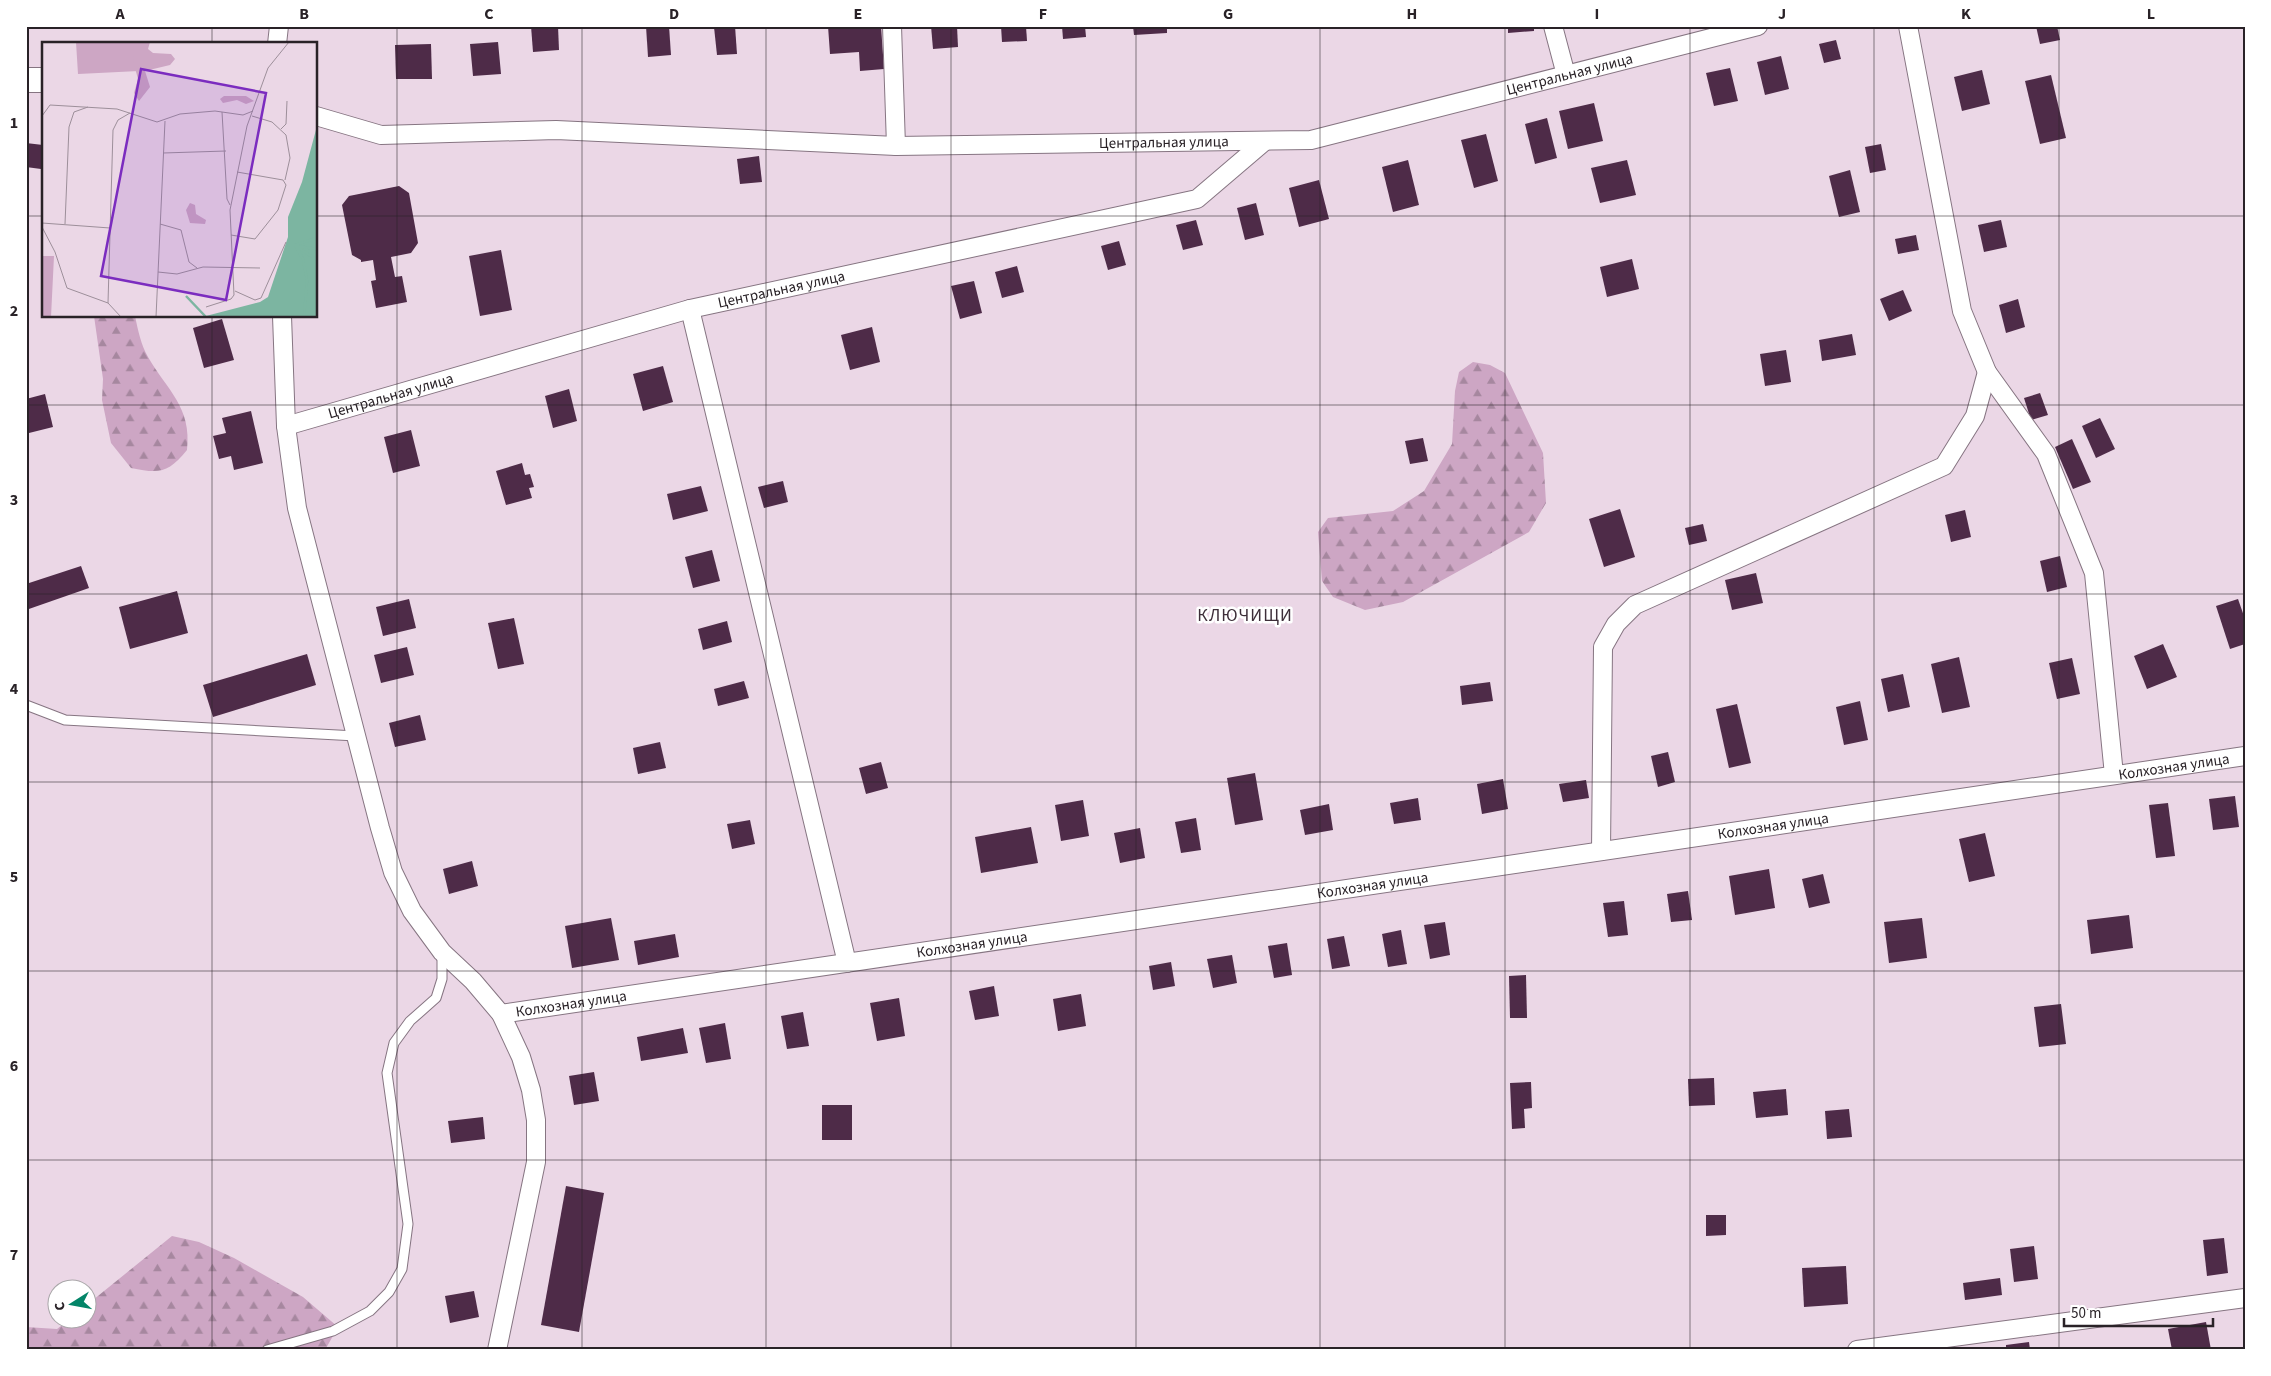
<svg xmlns="http://www.w3.org/2000/svg" width="2271" height="1376" font-family="'Source Sans 3',sans-serif">
<style>
.forest{fill:url(#forest-firs)}
.building{fill:#4e2b48}
.lines{fill:none;stroke-linecap:round;stroke-linejoin:round}
.lane-casing{stroke:#867582;stroke-width:11}
.street-casing{stroke:#867582;stroke-width:20}
.secondary-casing{stroke:#867582;stroke-width:26}
.lane{stroke:#fff;stroke-width:9}
.street{stroke:#fff;stroke-width:18}
.secondary{stroke:#fff;stroke-width:24}
.grid{fill:none;stroke:#292227;stroke-width:1;stroke-opacity:0.55}
.labels{text-anchor:middle;dominant-baseline:central;stroke-width:5;stroke-linejoin:round;paint-order:stroke}
.street-label{font-size:15px;fill:#292227;stroke:#fff}
.quarter-label{font-size:18px;letter-spacing:1px;fill:#3d2e39;stroke:#fff}
.inset-river{fill:none;stroke:#7cb5a1;stroke-width:2.5}
.inset-road{fill:none;stroke:#9d8f9a;stroke-width:1}
.view{fill:#7b2cbf;fill-opacity:0.15;stroke:#7b2cbf;stroke-width:2.5}
.inset-edge{fill:none;stroke:#292227;stroke-width:2.5}
.neatline{fill:none;stroke:#292227;stroke-width:2}
.grid-label{font-size:16px;text-anchor:middle;font-weight:bold;fill:#292227}
</style>
<defs>
<pattern id="forest-firs" width="22" height="20" patternUnits="userSpaceOnUse" patternTransform="scale(1.25)"><rect width="22" height="20" fill="#cda6c4"/><path d="M5 1l3.5 6h-7zM16 11l3.5 6h-7z" fill="#a6879f"/></pattern>
</defs>
<rect width="100%" height="100%" fill="#ebd7e6"/>
<g class="forest">
<path d="M 94,316 L 135,316 C 138,330 141,345 148,357 C 167,390 192,407 187,450 C 168,473 160,474 131,468 L 111,443 L 102,400 L 103,379 Z"/>
<path d="M 1473,362 L 1490,365 L 1505,373 L 1543,453 L 1546,503 L 1529,532 L 1403,602 L 1365,610 L 1333,597 L 1322,581 L 1318,532 L 1328,518 L 1393,511 L 1424,491 L 1452,444 L 1455,391 L 1459,372 Z"/>
<path d="M 172,1236 L 199,1242 L 234,1258 L 303,1297 L 338,1327 L 325,1350 L 26,1350 L 26,1327 L 57,1329 L 70,1319 L 88,1318 L 88,1304 Z"/>
</g>
<g class="building">
<path d="M 531,26 L 558,26 L 559,50 L 533,52 Z"/>
<path d="M 646,26 L 669,26 L 671,55 L 648,57 Z"/>
<path d="M 735,26 L 737,54 L 717,55 L 714,27 Z"/>
<path d="M 828,26 L 881,26 L 884,69 L 860,71 L 859,52 L 830,54 Z"/>
<path d="M 931,26 L 957,26 L 958,47 L 933,49 Z"/>
<path d="M 1001,26 L 1026,26 L 1027,41 L 1002,42 Z"/>
<path d="M 1062,26 L 1085,26 L 1086,37 L 1063,39 Z"/>
<path d="M 1133,26 L 1167,26 L 1167,33 L 1134,35 Z"/>
<path d="M 1508,26 L 1534,26 L 1534,31 L 1508,33 Z"/>
<path d="M 2036,26 L 2057,26 L 2060,40 L 2040,44 Z"/>
<path d="M 1836,40 L 1841,59 L 1824,63 L 1819,44 Z"/>
<path d="M 498,42 L 501,74 L 473,76 L 470,44 Z"/>
<path d="M 431,44 L 432,79 L 396,79 L 395,45 Z"/>
<path d="M 1781,56 L 1789,89 L 1765,95 L 1757,62 Z"/>
<path d="M 1730,68 L 1738,101 L 1714,106 L 1706,73 Z"/>
<path d="M 1982,70 L 1990,104 L 1962,111 L 1954,77 Z"/>
<path d="M 2051,75 L 2066,138 L 2040,144 L 2025,81 Z"/>
<path d="M 1594,103 L 1603,141 L 1568,149 L 1559,111 Z"/>
<path d="M 1547,118 L 1557,158 L 1535,164 L 1525,124 Z"/>
<path d="M 1486,134 L 1498,181 L 1474,188 L 1461,140 Z"/>
<path d="M 26,143 L 43,145 L 41,169 L 26,167 Z"/>
<path d="M 1881,144 L 1886,170 L 1870,173 L 1865,147 Z"/>
<path d="M 759,156 L 762,182 L 740,184 L 737,159 Z"/>
<path d="M 1408,160 L 1419,205 L 1393,212 L 1382,167 Z"/>
<path d="M 1627,160 L 1636,195 L 1600,203 L 1591,168 Z"/>
<path d="M 1850,170 L 1860,212 L 1839,217 L 1829,176 Z"/>
<path d="M 1319,180 L 1329,219 L 1299,227 L 1289,188 Z"/>
<path d="M 399,186 L 409,193 L 418,243 L 411,253 L 391,257 L 395,277 L 402,276 L 407,302 L 376,308 L 371,281 L 376,280 L 373,260 L 361,262 L 361,260 L 352,255 L 342,205 L 349,196 Z"/>
<path d="M 1256,203 L 1264,235 L 1245,240 L 1237,208 Z"/>
<path d="M 1196,220 L 1203,245 L 1183,250 L 1176,225 Z"/>
<path d="M 2001,220 L 2007,247 L 1984,252 L 1978,225 Z"/>
<path d="M 1916,235 L 1919,250 L 1898,254 L 1895,239 Z"/>
<path d="M 1119,241 L 1126,265 L 1108,270 L 1101,246 Z"/>
<path d="M 501,250 L 512,310 L 480,316 L 469,256 Z"/>
<path d="M 1632,259 L 1639,289 L 1607,297 L 1600,267 Z"/>
<path d="M 1017,266 L 1024,292 L 1002,298 L 995,272 Z"/>
<path d="M 974,281 L 982,313 L 960,319 L 951,286 Z"/>
<path d="M 1903,290 L 1912,311 L 1889,321 L 1880,299 Z"/>
<path d="M 2018,299 L 2025,327 L 2006,333 L 1999,305 Z"/>
<path d="M 222,319 L 234,360 L 204,368 L 193,328 Z"/>
<path d="M 872,327 L 880,362 L 850,370 L 841,335 Z"/>
<path d="M 1852,334 L 1856,355 L 1822,361 L 1819,340 Z"/>
<path d="M 1786,350 L 1791,382 L 1765,386 L 1760,354 Z"/>
<path d="M 663,366 L 673,402 L 643,411 L 633,374 Z"/>
<path d="M 569,389 L 577,421 L 553,428 L 545,396 Z"/>
<path d="M 2040,393 L 2048,415 L 2031,420 L 2024,398 Z"/>
<path d="M 45,394 L 53,427 L 29,433 L 26,422 L 26,399 Z"/>
<path d="M 251,411 L 263,463 L 234,470 L 231,456 L 219,459 L 213,436 L 226,433 L 222,418 Z"/>
<path d="M 2100,418 L 2115,449 L 2096,458 L 2082,426 Z"/>
<path d="M 411,430 L 420,466 L 393,473 L 384,437 Z"/>
<path d="M 1423,438 L 1428,461 L 1410,464 L 1405,441 Z"/>
<path d="M 2072,439 L 2091,482 L 2073,489 L 2055,447 Z"/>
<path d="M 522,463 L 525,475 L 530,474 L 534,487 L 529,488 L 532,498 L 506,505 L 496,471 Z"/>
<path d="M 783,481 L 788,502 L 764,508 L 758,487 Z"/>
<path d="M 701,486 L 708,511 L 673,520 L 667,494 Z"/>
<path d="M 1620,509 L 1635,557 L 1604,567 L 1589,519 Z"/>
<path d="M 1965,510 L 1971,537 L 1951,542 L 1945,515 Z"/>
<path d="M 1703,524 L 1707,541 L 1689,545 L 1685,528 Z"/>
<path d="M 712,550 L 720,581 L 693,588 L 685,557 Z"/>
<path d="M 2060,556 L 2067,587 L 2047,592 L 2040,561 Z"/>
<path d="M 81,566 L 89,588 L 26,610 L 26,584 Z"/>
<path d="M 1756,573 L 1763,603 L 1732,610 L 1725,580 Z"/>
<path d="M 177,591 L 188,633 L 130,649 L 119,607 Z"/>
<path d="M 409,599 L 416,628 L 383,636 L 376,607 Z"/>
<path d="M 2238,599 L 2245,619 L 2245,644 L 2230,649 L 2216,606 Z"/>
<path d="M 514,618 L 524,664 L 498,669 L 488,623 Z"/>
<path d="M 727,621 L 732,642 L 703,650 L 698,629 Z"/>
<path d="M 2163,644 L 2177,677 L 2147,689 L 2134,656 Z"/>
<path d="M 407,647 L 414,675 L 381,683 L 374,655 Z"/>
<path d="M 307,654 L 316,685 L 213,717 L 203,685 Z"/>
<path d="M 1959,657 L 1970,707 L 1942,713 L 1931,664 Z"/>
<path d="M 2072,658 L 2080,694 L 2057,699 L 2049,663 Z"/>
<path d="M 1903,674 L 1910,707 L 1888,712 L 1881,679 Z"/>
<path d="M 744,681 L 749,698 L 718,706 L 714,689 Z"/>
<path d="M 1490,682 L 1493,701 L 1462,705 L 1460,686 Z"/>
<path d="M 1860,701 L 1868,740 L 1844,745 L 1836,707 Z"/>
<path d="M 1737,704 L 1751,763 L 1729,768 L 1716,709 Z"/>
<path d="M 420,715 L 426,740 L 395,747 L 389,723 Z"/>
<path d="M 660,742 L 666,768 L 638,774 L 633,748 Z"/>
<path d="M 1668,752 L 1675,782 L 1658,787 L 1651,756 Z"/>
<path d="M 881,762 L 888,788 L 866,794 L 859,768 Z"/>
<path d="M 1255,773 L 1263,820 L 1235,825 L 1227,778 Z"/>
<path d="M 1503,779 L 1508,809 L 1482,814 L 1477,784 Z"/>
<path d="M 1586,780 L 1589,798 L 1563,802 L 1559,784 Z"/>
<path d="M 2235,796 L 2239,827 L 2213,830 L 2209,799 Z"/>
<path d="M 1418,798 L 1421,820 L 1394,824 L 1390,803 Z"/>
<path d="M 1083,800 L 1089,836 L 1061,841 L 1055,805 Z"/>
<path d="M 2168,803 L 2175,856 L 2156,858 L 2149,805 Z"/>
<path d="M 1329,804 L 1333,830 L 1305,835 L 1300,810 Z"/>
<path d="M 1196,818 L 1201,850 L 1181,853 L 1175,822 Z"/>
<path d="M 750,820 L 755,844 L 732,849 L 727,824 Z"/>
<path d="M 1031,827 L 1038,863 L 981,873 L 975,837 Z"/>
<path d="M 1140,828 L 1145,858 L 1120,863 L 1114,833 Z"/>
<path d="M 1985,833 L 1995,876 L 1969,882 L 1959,839 Z"/>
<path d="M 472,861 L 478,886 L 449,894 L 443,869 Z"/>
<path d="M 1769,869 L 1775,908 L 1735,915 L 1729,876 Z"/>
<path d="M 1823,874 L 1830,903 L 1809,908 L 1802,879 Z"/>
<path d="M 1688,891 L 1692,920 L 1671,922 L 1667,894 Z"/>
<path d="M 1624,901 L 1628,935 L 1608,937 L 1603,903 Z"/>
<path d="M 2129,915 L 2133,948 L 2091,954 L 2087,920 Z"/>
<path d="M 611,918 L 619,960 L 572,968 L 565,926 Z"/>
<path d="M 1922,918 L 1927,958 L 1889,963 L 1884,922 Z"/>
<path d="M 1445,922 L 1450,955 L 1430,959 L 1424,925 Z"/>
<path d="M 1401,930 L 1407,964 L 1388,967 L 1382,934 Z"/>
<path d="M 675,934 L 679,957 L 638,965 L 634,941 Z"/>
<path d="M 1344,936 L 1350,966 L 1332,969 L 1327,939 Z"/>
<path d="M 1287,943 L 1292,975 L 1274,978 L 1268,946 Z"/>
<path d="M 1232,955 L 1237,983 L 1213,988 L 1207,959 Z"/>
<path d="M 1171,962 L 1175,986 L 1153,990 L 1149,966 Z"/>
<path d="M 1526,975 L 1527,1018 L 1510,1018 L 1509,976 Z"/>
<path d="M 994,986 L 999,1016 L 975,1020 L 969,991 Z"/>
<path d="M 1081,994 L 1086,1026 L 1058,1031 L 1053,999 Z"/>
<path d="M 899,998 L 905,1036 L 877,1041 L 870,1003 Z"/>
<path d="M 2061,1004 L 2066,1044 L 2039,1047 L 2034,1007 Z"/>
<path d="M 803,1012 L 809,1046 L 787,1049 L 781,1016 Z"/>
<path d="M 725,1023 L 731,1059 L 706,1063 L 699,1028 Z"/>
<path d="M 683,1028 L 688,1053 L 641,1061 L 637,1037 Z"/>
<path d="M 594,1072 L 599,1101 L 574,1105 L 569,1076 Z"/>
<path d="M 1714,1078 L 1715,1105 L 1689,1106 L 1688,1079 Z"/>
<path d="M 1531,1082 L 1532,1108 L 1524,1109 L 1525,1128 L 1512,1129 L 1510,1083 Z"/>
<path d="M 1786,1089 L 1788,1115 L 1756,1118 L 1753,1092 Z"/>
<rect x="822" y="1105" width="30" height="35"/>
<path d="M 1849,1109 L 1852,1137 L 1827,1139 L 1825,1111 Z"/>
<path d="M 483,1117 L 485,1139 L 451,1143 L 448,1121 Z"/>
<path d="M 566,1186 L 604,1193 L 579,1332 L 541,1325 Z"/>
<path d="M 1706,1215 L 1726,1215 L 1726,1235 L 1706,1236 Z"/>
<path d="M 2224,1238 L 2228,1273 L 2207,1276 L 2203,1240 Z"/>
<path d="M 2034,1246 L 2038,1279 L 2014,1282 L 2010,1249 Z"/>
<path d="M 1846,1266 L 1848,1304 L 1804,1307 L 1802,1268 Z"/>
<path d="M 2000,1278 L 2002,1295 L 1965,1300 L 1963,1283 Z"/>
<path d="M 474,1291 L 479,1317 L 450,1323 L 445,1296 Z"/>
<path d="M 2206,1322 L 2211,1350 L 2172,1350 L 2168,1329 Z"/>
<path d="M 2029,1342 L 2030,1350 L 2006,1350 L 2006,1345 Z"/>
</g>
<g class="lines">
<g class="lane-casing">
<g id="lane">
<path d="M 26,705 L 65,720 L 356,736"/>
<path d="M 267,1350 L 333,1331 L 370,1311 L 389,1292 L 402,1269 L 408,1224 L 387,1073 L 394,1043 L 410,1021 L 436,998 L 442,979 L 442,954"/>
</g>
</g>
<g class="street-casing">
<g id="street">
<path d="M 892,26 L 896,146"/>
<path d="M 1553,26 L 1566,75"/>
<path d="M 1908,26 L 1962,311 L 1987,372 L 2046,454 L 2094,573 L 2114,775"/>
<path d="M 277,44 L 279,26"/>
<path id="s1" d="M 316,116 L 381,135 L 556,130 L 896,146 L 1311,140 L 1758,26"/>
<path d="M 690,309 L 847,963"/>
<path d="M 282,316 L 286,426 L 297,508 L 380,828 L 393,872 L 412,911 L 442,952 L 473,981 L 501,1014 L 521,1057 L 531,1090 L 536,1120 L 536,1162 L 497,1350"/>
<path id="s2" d="M 286,426 L 690,309 L 1197,199 L 1265,141"/>
<path d="M 1601,851 L 1603,647 L 1616,624 L 1635,605 L 1944,466 L 1975,416 L 1987,372"/>
<path id="s3" d="M 501,1014 L 2245,756"/>
<path d="M 1857,1350 L 2245,1298"/>
</g>
</g>
<g class="secondary-casing">
<path id="secondary" d="M 26,80 L 44,80"/>
</g>
<use href="#lane" class="lane"/>
<use href="#street" class="street"/>
<use href="#secondary" class="secondary"/>
</g>
<path class="grid" d="M 212,26 L 212,44M 397,26 L 397,1350M 582,26 L 582,1350M 766,26 L 766,1350M 951,26 L 951,1350M 1136,26 L 1136,1350M 1320,26 L 1320,1350M 1505,26 L 1505,1350M 1690,26 L 1690,1350M 1874,26 L 1874,1350M 2059,26 L 2059,1350M 26,216 L 44,216M 316,216 L 2245,216M 212,316 L 212,1350M 26,405 L 2245,405M 26,594 L 2245,594M 26,782 L 2245,782M 26,971 L 2245,971M 26,1160 L 2245,1160"/>
<g class="labels">
<g class="street-label">
<text stroke="none"><textPath href="#s1" startOffset="1265">Центральная улица</textPath></text>
<text stroke="none"><textPath href="#s1" startOffset="851">Центральная улица</textPath></text>
<text stroke="none"><textPath href="#s2" startOffset="514">Центральная улица</textPath></text>
<text stroke="none"><textPath href="#s2" startOffset="109">Центральная улица</textPath></text>
<text stroke="none"><textPath href="#s3" startOffset="1691">Колхозная улица</textPath></text>
<text stroke="none"><textPath href="#s3" startOffset="1286">Колхозная улица</textPath></text>
<text stroke="none"><textPath href="#s3" startOffset="881">Колхозная улица</textPath></text>
<text stroke="none"><textPath href="#s3" startOffset="476">Колхозная улица</textPath></text>
<text stroke="none"><textPath href="#s3" startOffset="71">Колхозная улица</textPath></text>
</g>
<g class="quarter-label">
<text x="1245" y="615">КЛЮЧИЩИ</text>
</g>
</g>
<g transform="translate(42 42)">
<rect width="275" height="275" fill="#ebd7e6"/>
<path d="M 34,0 L 95,0 L 97,29 L 36,32 ZM 0,214 L 12,214 L 9,275 L 0,275 Z" fill="#cda6c4"/>
<path d="M 92,0 L 108,0 L 106,7 L 111,11 L 129,12 L 133,17 L 128,23 L 103,29 L 108,45 L 97,59 L 92,51 L 96,37 L 91,19 ZM 182,54 L 204,54 L 212,59 L 204,62 L 195,58 L 181,61 L 178,57 ZM 148,161 L 153,163 L 154,172 L 164,178 L 163,182 L 148,181 L 144,168 Z" fill="#cda6c4"/>
<path d="M 275,84 L 275,275 L 160,275 L 218,260 L 226,255 L 246,195 L 246,175 L 260,140 Z" fill="#7cb5a1"/>
<path class="inset-river" d="M 254,204 L 275,207M 255,205 L 275,218M 144,254 L 164,275M 262,275 L 265,238 L 261,217 L 253,203 L 275,196"/>
<path class="inset-road" d="M 180,70 L 185,157 L 188,163M 0,74 L 8,63 L 75,67 L 115,80 L 138,72 L 173,69 L 201,73 L 211,69M 210,74 L 230,80 L 244,93 L 248,116 L 243,138M 239,87 L 244,82 L 245,59M 121,111 L 184,109M 0,181 L 68,186M 23,182 L 27,85 L 32,70 L 46,65M 118,182 L 139,188 L 147,220 L 155,226M 0,185 L 13,210 L 25,246 L 66,261 L 79,275M 189,193 L 213,197 L 236,168 L 244,143 L 241,138 L 195,130M 116,230 L 135,232 L 161,225 L 218,226M 193,249 L 213,258 L 219,256 L 244,200M 66,261 L 71,88 L 76,78 L 88,71M 164,265 L 189,257 L 192,253 L 188,168 L 205,84 L 226,26 L 247,0M 114,275 L 123,79"/>
<path class="view" d="M 99,27 L 224,51 L 184,258 L 59,234 Z"/>
<rect width="275" height="275" class="inset-edge"/>
</g>
<rect width="2271" height="1376" fill="none" stroke="#ffffff" stroke-width="55"/>
<g transform="translate(72 1304) rotate(259)"><circle r="24" fill="#ffffff" stroke="#a9a7a9"/>
<path d="M0-4L9 19L0 12L-9 19Z" fill="#038568"/>
<text y="-8" font-size="14" font-weight="bold" text-anchor="middle" fill="#292227">С</text>
</g>
<path d="M2064 1318v8h149v-8" fill="none" stroke="#292227" stroke-width="2.5"/>
<text x="2071" y="1318" font-size="15" fill="#292227" stroke="#ffffff" stroke-width="4" paint-order="stroke">50 m</text>
<rect x="28" y="28" width="2216" height="1320" class="neatline"/>
<g class="grid-label">
<text x="120" y="19">A</text>
<text x="304" y="19">B</text>
<text x="489" y="19">C</text>
<text x="674" y="19">D</text>
<text x="858" y="19">E</text>
<text x="1043" y="19">F</text>
<text x="1228" y="19">G</text>
<text x="1412" y="19">H</text>
<text x="1597" y="19">I</text>
<text x="1782" y="19">J</text>
<text x="1966" y="19">K</text>
<text x="2151" y="19">L</text>
<text x="14" y="128">1</text>
<text x="14" y="316">2</text>
<text x="14" y="505">3</text>
<text x="14" y="694">4</text>
<text x="14" y="882">5</text>
<text x="14" y="1071">6</text>
<text x="14" y="1260">7</text>
</g>
</svg>
